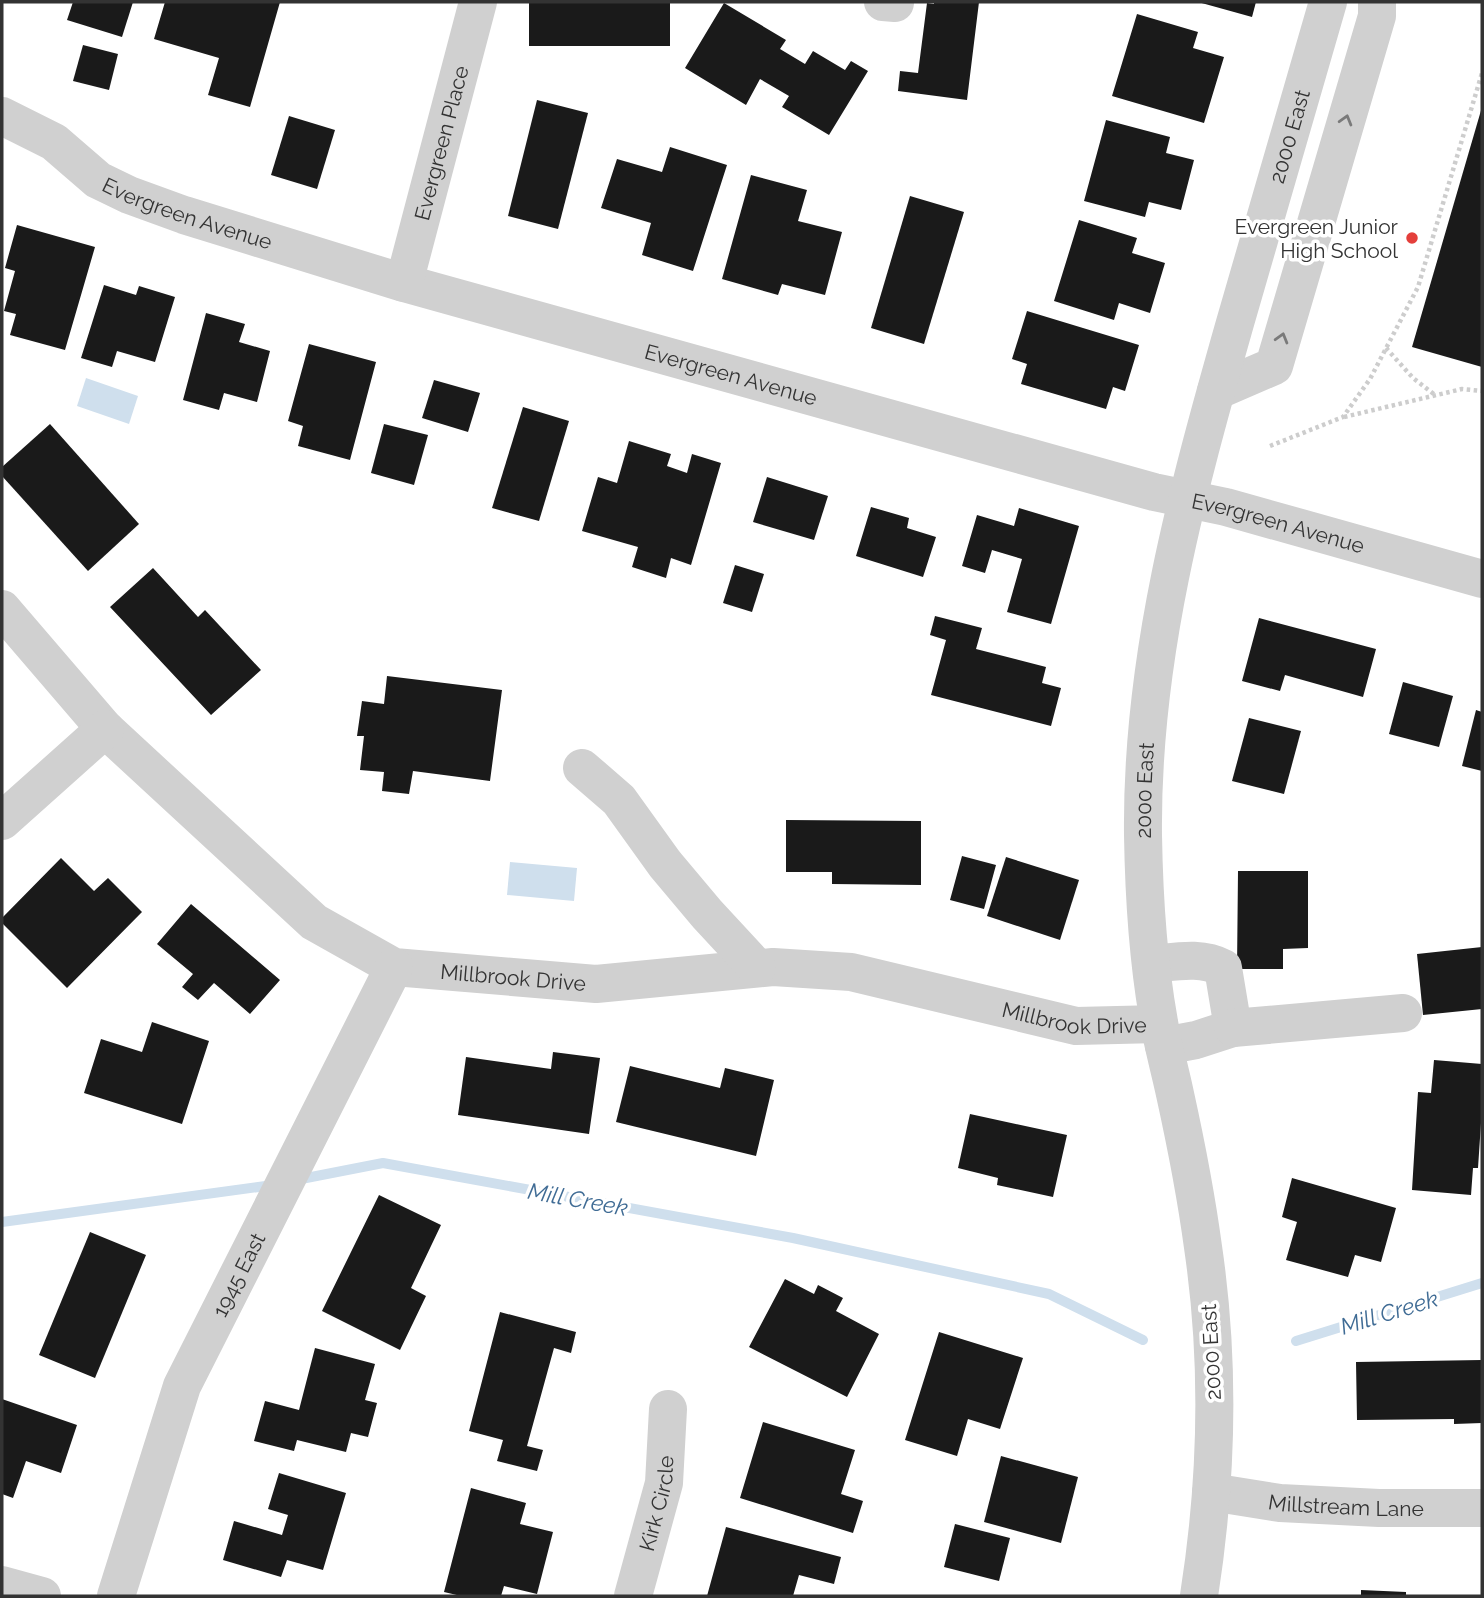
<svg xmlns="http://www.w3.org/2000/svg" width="1484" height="1598" font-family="Raleway,sans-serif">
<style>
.water{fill:#cfdfed}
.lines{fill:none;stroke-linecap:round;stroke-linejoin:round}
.stream{stroke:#cfdfed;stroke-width:10}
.building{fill:#1a1a1a}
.path{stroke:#cdcdcd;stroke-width:4.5;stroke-dasharray:3.5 3.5;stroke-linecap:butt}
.minor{stroke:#d0d0d0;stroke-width:38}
.oneway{stroke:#7a7a7a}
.poi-dot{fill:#e43f3b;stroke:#fff;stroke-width:2.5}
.labels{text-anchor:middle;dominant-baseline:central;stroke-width:7;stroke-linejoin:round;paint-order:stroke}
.street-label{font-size:21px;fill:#333;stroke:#fff}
.poi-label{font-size:21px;fill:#333;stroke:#fff;text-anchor:end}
.water-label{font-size:23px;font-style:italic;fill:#406c95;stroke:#fff}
</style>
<rect width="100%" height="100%" fill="#fff"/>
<g class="water">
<path d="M 86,378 L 138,396 L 129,424 L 77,406 Z"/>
<path d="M 510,862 L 577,868 L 574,901 L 507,895 Z"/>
</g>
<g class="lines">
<g class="stream">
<path d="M 296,1180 L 383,1163 L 793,1238 L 1049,1294 L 1143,1340"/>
<path d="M 2,1222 L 273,1185"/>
<path d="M 1296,1341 L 1482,1283"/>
</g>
</g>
<g class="building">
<path d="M 73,2 L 133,2 L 122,37 L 67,20 Z"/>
<path d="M 165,2 L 280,2 L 250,107 L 208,95 L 219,58 L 154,39 Z"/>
<rect x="529" y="2" width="141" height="44"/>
<path d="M 934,2 L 979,2 L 967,100 L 898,91 L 900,71 L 918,73 L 927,3 L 934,4 Z"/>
<path d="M 1198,2 L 1256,2 L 1252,17 Z"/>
<path d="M 724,3 L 786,40 L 780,49 L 805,64 L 813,51 L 845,70 L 851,61 L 868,71 L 829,135 L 782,107 L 789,96 L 760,79 L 746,105 L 685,68 Z"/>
<path d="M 1137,14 L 1198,32 L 1193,48 L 1224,57 L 1204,123 L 1112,96 Z"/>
<path d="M 83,45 L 118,54 L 109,90 L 73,81 Z"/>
<path d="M 537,100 L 588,113 L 558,229 L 508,216 Z"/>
<path d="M 1482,107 L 1482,367 L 1412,347 Z"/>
<path d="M 289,116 L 335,130 L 317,189 L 271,175 Z"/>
<path d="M 1106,120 L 1170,137 L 1166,153 L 1194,160 L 1181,210 L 1149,202 L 1145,217 L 1084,201 Z"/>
<path d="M 670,147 L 727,165 L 693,271 L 642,255 L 651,223 L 601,208 L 617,159 L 662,172 Z"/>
<path d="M 751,175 L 807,190 L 798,221 L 842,232 L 825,295 L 782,284 L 778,295 L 722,279 Z"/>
<path d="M 910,196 L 964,212 L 924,344 L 871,328 Z"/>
<path d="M 1079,220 L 1137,238 L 1132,253 L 1165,263 L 1150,313 L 1119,303 L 1114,320 L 1054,301 Z"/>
<path d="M 17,225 L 95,247 L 65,350 L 10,335 L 16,314 L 4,311 L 15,271 L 5,268 Z"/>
<path d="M 104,285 L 136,295 L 139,286 L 175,297 L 155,362 L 117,351 L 112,367 L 81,358 Z"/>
<path d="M 1027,311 L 1139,345 L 1125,391 L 1113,387 L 1106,409 L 1021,384 L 1027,364 L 1012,359 Z"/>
<path d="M 206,313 L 245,324 L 239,342 L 270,351 L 257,402 L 224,393 L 219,410 L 183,400 Z"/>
<path d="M 309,344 L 376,362 L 350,460 L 298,446 L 303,426 L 288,421 Z"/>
<path d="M 434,380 L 480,393 L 468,432 L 422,418 Z"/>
<path d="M 523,407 L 569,421 L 539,521 L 492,508 Z"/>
<path d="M 50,424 L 139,524 L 88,571 L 2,476 L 2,467 Z"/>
<path d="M 384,424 L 428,435 L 414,485 L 371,473 Z"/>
<path d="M 629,441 L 671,454 L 667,466 L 687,473 L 692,454 L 721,463 L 691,565 L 671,558 L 666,578 L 632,567 L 638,547 L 582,531 L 598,477 L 617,483 Z"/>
<path d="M 767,477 L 828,496 L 814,540 L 753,522 Z"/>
<path d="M 871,507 L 909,518 L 907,528 L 936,537 L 923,577 L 856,556 Z"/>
<path d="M 1019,508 L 1079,526 L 1051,624 L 1007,612 L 1022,559 L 992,550 L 985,573 L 962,566 L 977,515 L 1014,526 Z"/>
<path d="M 735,565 L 764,574 L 752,612 L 723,603 Z"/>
<path d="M 153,568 L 198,617 L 205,610 L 261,670 L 211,715 L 110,607 Z"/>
<path d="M 935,616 L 982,628 L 976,649 L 1046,667 L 1042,683 L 1061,688 L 1051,726 L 931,695 L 946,640 L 930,635 Z"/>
<path d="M 1259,618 L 1376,649 L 1363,697 L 1285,675 L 1280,691 L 1242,681 Z"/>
<path d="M 387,676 L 502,690 L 490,781 L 413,771 L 409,794 L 382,791 L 384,772 L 360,770 L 364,736 L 357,736 L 362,701 L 384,704 Z"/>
<path d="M 1403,682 L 1453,696 L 1439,747 L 1389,734 Z"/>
<path d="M 1476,710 L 1482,712 L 1482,771 L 1462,766 Z"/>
<path d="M 1249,718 L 1301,731 L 1284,794 L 1232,781 Z"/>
<path d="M 786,820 L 921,821 L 921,885 L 832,884 L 832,872 L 786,872 Z"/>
<path d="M 962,856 L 996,865 L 984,909 L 950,900 Z"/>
<path d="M 1006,857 L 1079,880 L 1060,940 L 987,916 Z"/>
<path d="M 61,858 L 94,891 L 108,878 L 142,912 L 67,988 L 2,923 L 2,918 Z"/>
<path d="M 1238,871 L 1308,871 L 1308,948 L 1283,949 L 1283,969 L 1237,969 Z"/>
<path d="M 191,904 L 280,980 L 250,1014 L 214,983 L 198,1000 L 182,987 L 193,974 L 157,944 Z"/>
<path d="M 1482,947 L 1482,1009 L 1423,1015 L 1417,954 Z"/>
<path d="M 152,1022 L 209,1041 L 182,1124 L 84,1093 L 101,1039 L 142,1052 Z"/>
<path d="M 553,1052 L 600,1058 L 589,1134 L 458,1115 L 466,1057 L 551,1069 Z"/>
<path d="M 1434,1060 L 1482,1064 L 1482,1108 L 1478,1168 L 1473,1168 L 1471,1195 L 1412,1190 L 1418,1092 L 1431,1093 Z"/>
<path d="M 630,1066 L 720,1088 L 725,1068 L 774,1080 L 756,1156 L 616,1122 Z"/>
<path d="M 970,1114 L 1067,1135 L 1053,1197 L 997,1185 L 998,1178 L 958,1168 Z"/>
<path d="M 1292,1178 L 1396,1208 L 1381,1262 L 1355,1255 L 1348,1277 L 1286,1260 L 1297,1222 L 1282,1217 Z"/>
<path d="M 379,1195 L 441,1225 L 411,1288 L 426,1296 L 400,1350 L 322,1311 Z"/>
<path d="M 90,1232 L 146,1255 L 95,1378 L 39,1355 Z"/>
<path d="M 785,1279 L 814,1294 L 818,1285 L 843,1298 L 836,1311 L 879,1334 L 847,1397 L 749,1347 Z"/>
<path d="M 500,1312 L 576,1332 L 571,1353 L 554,1348 L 527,1446 L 543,1450 L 537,1471 L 497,1461 L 503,1440 L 469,1431 Z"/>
<path d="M 939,1332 L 1023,1358 L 1000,1429 L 968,1419 L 957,1456 L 905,1440 Z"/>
<path d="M 315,1348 L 375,1364 L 365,1400 L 377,1403 L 368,1437 L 351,1433 L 346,1452 L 297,1440 L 294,1451 L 254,1441 L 265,1401 L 299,1410 Z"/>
<path d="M 1482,1360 L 1482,1423 L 1454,1424 L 1454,1419 L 1357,1420 L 1356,1362 Z"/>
<path d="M 2,1399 L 77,1425 L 61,1473 L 26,1461 L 13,1498 L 2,1494 Z"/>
<path d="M 763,1422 L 855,1450 L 841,1494 L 863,1501 L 853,1533 L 740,1498 Z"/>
<path d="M 1001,1456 L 1078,1477 L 1061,1543 L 984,1522 Z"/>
<path d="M 279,1473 L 346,1493 L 323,1570 L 287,1560 L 281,1577 L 223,1560 L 234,1521 L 282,1535 L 288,1515 L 268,1509 Z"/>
<path d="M 471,1488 L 526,1503 L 520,1524 L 553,1532 L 537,1594 L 504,1586 L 501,1596 L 461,1596 L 444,1592 Z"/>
<path d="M 955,1524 L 1010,1538 L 999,1581 L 944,1567 Z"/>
<path d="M 726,1527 L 841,1557 L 834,1584 L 799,1575 L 793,1596 L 707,1596 Z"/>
<path d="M 1361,1590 L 1406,1592 L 1406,1596 L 1361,1596 Z"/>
</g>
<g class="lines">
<g class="path">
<path d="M 1386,348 L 1413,378 L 1435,395"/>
<path d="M 1344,417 L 1462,389 L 1482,391"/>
<path d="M 1270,446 L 1343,417 L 1370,379 L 1418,287 L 1482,73"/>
</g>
<g class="minor">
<path d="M 883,2 L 895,3"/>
<path id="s1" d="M 2,116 L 54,142 L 98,180 L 129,195 L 184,215 L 404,283 L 1154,492 L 1226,507 L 1482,579"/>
<path id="s2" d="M 404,283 L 478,2"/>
<path d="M 1216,391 L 1274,366 L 1377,16 L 1377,2"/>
<path id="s3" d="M 2,609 L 105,729 L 314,922 L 394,967 L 596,984 L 773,967 L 851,972 L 1076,1026 L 1159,1024"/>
<path d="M 582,768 L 619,800 L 665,864 L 707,914 L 757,968"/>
<path d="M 2,821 L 105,729"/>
<path d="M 1151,964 C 1175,962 1201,956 1223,968 L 1233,1028 L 1196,1040 L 1164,1046"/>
<path d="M 1233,1028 L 1403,1013"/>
<path id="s4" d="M 1211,1492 L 1280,1503 L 1379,1508 L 1482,1508"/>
<path d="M 2,1585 L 42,1596"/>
<path id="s5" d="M 116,1596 L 182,1386 L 394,967"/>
<path id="s6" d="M 633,1596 L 664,1483 L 668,1409"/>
<path id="s7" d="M 1199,1596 C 1217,1481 1220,1362 1203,1247 C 1196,1195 1186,1144 1175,1094 C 1170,1070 1163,1046 1159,1022 C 1148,961 1144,898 1143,835 C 1141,658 1187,492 1235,323 C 1266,216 1297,109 1328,2"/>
</g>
</g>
<defs><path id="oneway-chevron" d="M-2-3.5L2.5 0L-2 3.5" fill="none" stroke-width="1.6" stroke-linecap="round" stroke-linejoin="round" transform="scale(1.75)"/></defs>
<g class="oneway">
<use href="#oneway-chevron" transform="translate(1346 120) rotate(-74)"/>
<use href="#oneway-chevron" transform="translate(1282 338) rotate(-74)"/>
</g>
<circle class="poi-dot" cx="1412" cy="238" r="7"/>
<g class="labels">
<g class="street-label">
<text stroke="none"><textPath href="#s7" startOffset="1484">2000 East</textPath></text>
<text stroke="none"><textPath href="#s2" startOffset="145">Evergreen Place</textPath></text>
<text stroke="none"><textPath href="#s1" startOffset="212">Evergreen Avenue</textPath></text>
<text stroke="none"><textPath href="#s1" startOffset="779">Evergreen Avenue</textPath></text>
<text stroke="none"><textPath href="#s1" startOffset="1346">Evergreen Avenue</textPath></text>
<text stroke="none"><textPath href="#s7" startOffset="812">2000 East</textPath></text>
<text stroke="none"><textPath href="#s3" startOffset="654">Millbrook Drive</textPath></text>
<text stroke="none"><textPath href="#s3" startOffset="1222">Millbrook Drive</textPath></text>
<text stroke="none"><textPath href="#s5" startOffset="345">1945 East</textPath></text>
<text transform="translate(1211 1352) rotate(-93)">2000 East</text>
<text stroke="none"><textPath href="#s6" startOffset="96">Kirk Circle</textPath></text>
<text stroke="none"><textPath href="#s4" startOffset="136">Millstream Lane</textPath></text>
</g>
<g class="poi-label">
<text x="1398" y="226">Evergreen Junior<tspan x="1398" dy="24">High School</tspan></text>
</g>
<g class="water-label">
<text transform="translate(578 1199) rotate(10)">Mill Creek</text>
<text transform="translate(1389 1312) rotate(-17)">Mill Creek</text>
</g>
</g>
<rect width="1484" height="1598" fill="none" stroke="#333333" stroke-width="7"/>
</svg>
